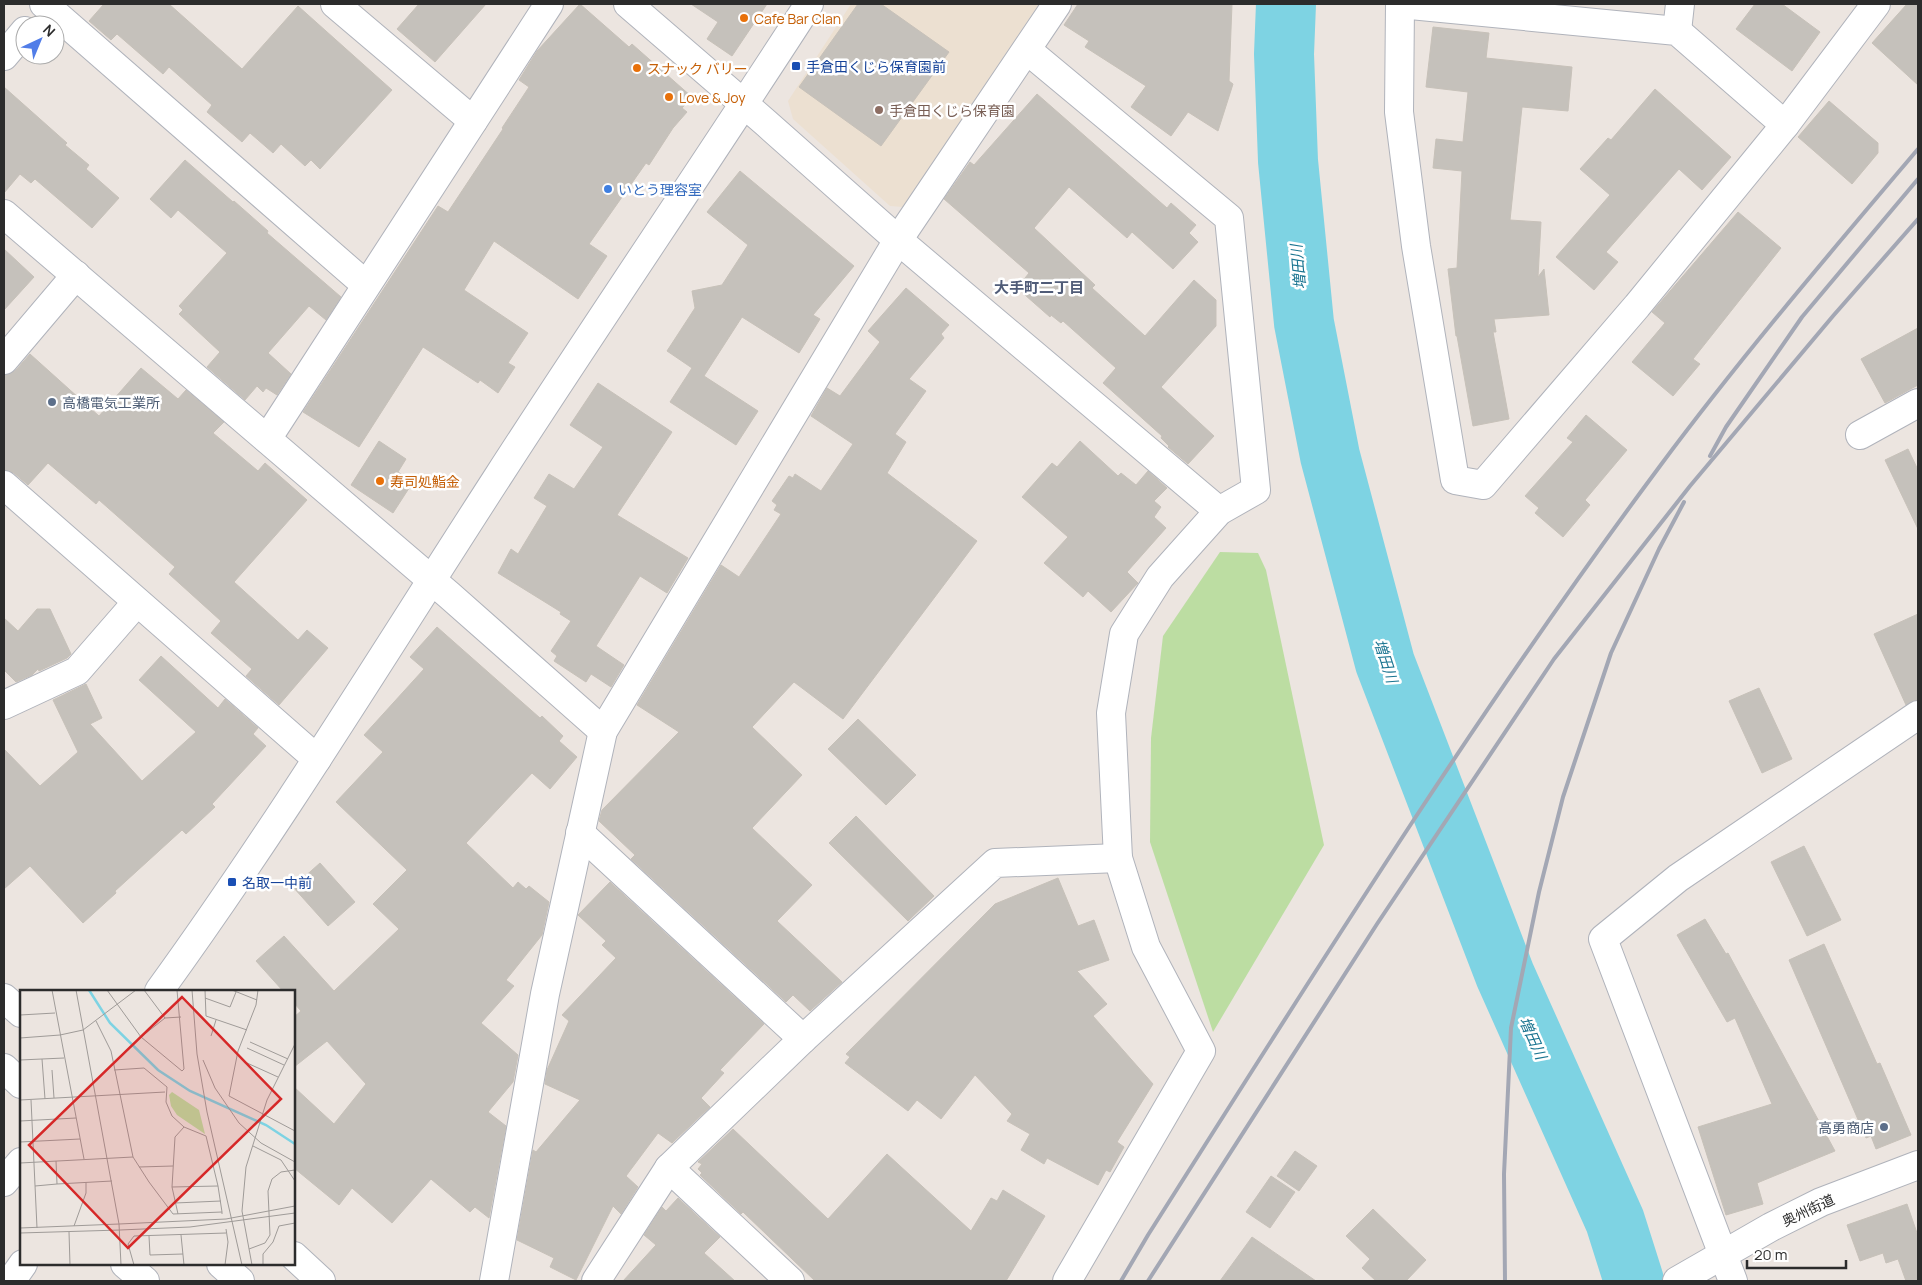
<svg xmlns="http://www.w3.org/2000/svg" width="1922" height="1285" font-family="Manrope,'Noto Sans JP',sans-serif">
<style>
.education{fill:#ece0d1}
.green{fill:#bcdda2}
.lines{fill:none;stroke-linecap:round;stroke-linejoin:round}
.river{stroke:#7ed3e3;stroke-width:60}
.building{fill:#c5c1bb;stroke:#c7c1b9}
.minor-casing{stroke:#b0b3bb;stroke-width:30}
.tertiary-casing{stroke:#b0b3bb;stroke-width:30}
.secondary-casing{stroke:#b0b3bb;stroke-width:30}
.minor{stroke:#fff;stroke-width:28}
.tertiary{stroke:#fff;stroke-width:28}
.secondary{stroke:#fff;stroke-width:28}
.rail{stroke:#a3a7b4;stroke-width:4}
.food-dot{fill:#e8710a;stroke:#fff;stroke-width:2}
.transit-dot{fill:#1a4fb4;stroke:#fff;stroke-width:2}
.education-dot{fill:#8d6e63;stroke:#fff;stroke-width:2}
.shop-dot{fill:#3f7fe0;stroke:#fff;stroke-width:2}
.service-dot{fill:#5c6f8a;stroke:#fff;stroke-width:2}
.labels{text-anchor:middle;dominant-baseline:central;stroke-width:5;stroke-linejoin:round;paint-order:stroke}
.food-label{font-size:14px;fill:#c56008;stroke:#fff;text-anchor:start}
.transit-label{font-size:14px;fill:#164399;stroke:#fff;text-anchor:start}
.education-label{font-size:14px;fill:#785e54;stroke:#fff;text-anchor:start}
.shop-label{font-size:14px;fill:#366cbe;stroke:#fff;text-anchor:start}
.service-label{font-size:14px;fill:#4e5e75;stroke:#fff;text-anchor:start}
.street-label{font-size:14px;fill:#2c2c2c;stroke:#fff}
.water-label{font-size:15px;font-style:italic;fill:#1b7591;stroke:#fff}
.neighbourhood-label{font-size:15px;font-weight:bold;fill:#505c78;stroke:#fff}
.inset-river{fill:none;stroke:#7ed3e3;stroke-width:2.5}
.inset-road{fill:none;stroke:#9f9b98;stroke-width:1}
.view{fill:#d62828;fill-opacity:0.15;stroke:#d62828;stroke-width:2.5}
.inset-edge{fill:none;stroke:#2c2c2c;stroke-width:2.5}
</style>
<rect width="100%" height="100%" fill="#ece5e0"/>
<path class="education" d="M 851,4 L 1039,4 L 903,207 L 890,206 L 793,119 L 788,101 Z"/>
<path class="green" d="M 1220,552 L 1258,553 L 1266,570 L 1324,845 L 1213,1032 L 1150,842 L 1151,738 L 1163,636 Z"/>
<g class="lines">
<path class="river" d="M 1286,4 L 1284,54 L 1288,161 L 1304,323 L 1330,456 L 1385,663 L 1505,975 L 1615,1221 L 1634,1281"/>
</g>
<g class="building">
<path d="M 104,4 L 169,4 L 242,69 L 298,6 L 392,90 L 320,169 L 311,160 L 305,166 L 281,144 L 273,153 L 250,133 L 242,142 L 207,112 L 212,105 L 169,67 L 163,74 L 117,34 L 111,40 L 89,21 Z"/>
<path d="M 419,4 L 486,4 L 435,62 L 397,29 Z"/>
<path d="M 580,4 L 629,47 L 632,44 L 692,97 L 682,108 L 687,112 L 673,128 L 649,165 L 646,163 L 589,244 L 607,256 L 578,299 L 494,241 L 464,290 L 528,333 L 508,363 L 515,367 L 498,393 L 480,380 L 478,383 L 423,347 L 359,447 L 303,412 L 438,206 L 448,212 L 503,129 L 502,128 L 529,87 L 519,80 L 537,51 Z"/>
<path d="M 691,4 L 767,4 L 732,56 L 707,39 L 718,22 Z"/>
<path d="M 858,4 L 881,4 L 949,52 L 881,146 L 799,87 Z"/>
<path d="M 1078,4 L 1232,4 L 1229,81 L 1233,84 L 1218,131 L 1188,112 L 1171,136 L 1131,107 L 1146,86 L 1085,47 L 1089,41 L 1064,25 Z"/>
<path d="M 1755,4 L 1782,4 L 1820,32 L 1792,71 L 1736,29 Z"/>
<path d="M 1907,4 L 1918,4 L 1918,85 L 1872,43 Z"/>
<path d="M 1433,27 L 1489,33 L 1486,58 L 1572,67 L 1568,111 L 1522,107 L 1510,220 L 1541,222 L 1538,277 L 1544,269 L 1549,315 L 1494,319 L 1496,332 L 1493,332 L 1509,419 L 1473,426 L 1457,336 L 1456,336 L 1448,269 L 1457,268 L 1462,171 L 1433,168 L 1436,139 L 1463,142 L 1468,92 L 1426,87 Z"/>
<path d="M 4,87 L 67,143 L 65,145 L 89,165 L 86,169 L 119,198 L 92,228 L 35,179 L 31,183 L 20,174 L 4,193 Z"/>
<path d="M 1655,89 L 1731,157 L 1702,190 L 1679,169 L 1606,252 L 1618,262 L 1594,290 L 1556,257 L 1610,195 L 1580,169 L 1608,138 L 1611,140 Z"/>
<path d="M 1037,94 L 1167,208 L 1171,203 L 1196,225 L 1189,233 L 1198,242 L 1173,269 L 1132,232 L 1127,238 L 1069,187 L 1034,228 L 1095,285 L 1092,288 L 1145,336 L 1194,280 L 1216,300 L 1216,326 L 1161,387 L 1214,436 L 1188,464 L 1168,447 L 1169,446 L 1161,438 L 1162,436 L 1103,383 L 1116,368 L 1063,321 L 1061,323 L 1051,315 L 1050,317 L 1017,288 L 1029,273 L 944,199 L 970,162 L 974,165 Z"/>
<path d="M 1829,101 L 1878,143 L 1878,153 L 1852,184 L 1798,137 Z"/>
<path d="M 185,160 L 233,202 L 234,201 L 268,231 L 267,233 L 341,297 L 326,320 L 309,306 L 268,353 L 291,374 L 277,395 L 266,388 L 263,392 L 257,386 L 245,400 L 207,367 L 220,352 L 179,314 L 183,310 L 179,306 L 227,253 L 178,210 L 171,218 L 150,199 Z"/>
<path d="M 740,171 L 854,266 L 813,315 L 820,319 L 799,353 L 742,317 L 704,376 L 758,411 L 736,445 L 670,402 L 692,368 L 667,351 L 695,308 L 692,291 L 722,285 L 748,245 L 707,212 Z"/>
<path d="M 1738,212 L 1781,248 L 1693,359 L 1700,364 L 1673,396 L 1632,362 L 1665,323 L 1652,312 Z"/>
<path d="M 4,249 L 34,277 L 4,310 Z"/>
<path d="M 906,288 L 949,325 L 941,334 L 944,338 L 909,379 L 926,391 L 895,434 L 906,442 L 887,473 L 977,541 L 843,719 L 794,682 L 752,727 L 802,775 L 752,828 L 812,885 L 777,921 L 842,982 L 810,1011 L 793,995 L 786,1002 L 631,859 L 635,855 L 599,821 L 602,810 L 679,732 L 637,705 L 721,565 L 739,577 L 781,514 L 774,510 L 777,505 L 772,501 L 789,476 L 793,478 L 795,474 L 821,491 L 853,444 L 811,416 L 827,388 L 840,396 L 880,342 L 868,331 Z"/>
<path d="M 1918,328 L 1918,385 L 1885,403 L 1861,359 Z"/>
<path d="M 30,354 L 99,416 L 141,368 L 178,399 L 186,390 L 224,422 L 213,433 L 258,471 L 265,463 L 307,500 L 234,582 L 298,640 L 307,630 L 328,648 L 279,705 L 246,676 L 252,669 L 211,633 L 221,621 L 169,574 L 175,567 L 99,500 L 96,504 L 48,463 L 28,485 L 14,473 L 4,470 L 4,375 L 10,374 L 16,370 Z"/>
<path d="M 598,383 L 672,432 L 617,515 L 688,558 L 667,593 L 640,576 L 596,646 L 624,665 L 611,687 L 591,674 L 586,682 L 554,661 L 557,656 L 551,651 L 571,621 L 560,614 L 561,612 L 498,573 L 511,549 L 518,554 L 547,506 L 534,498 L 549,474 L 574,489 L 603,447 L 570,425 Z"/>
<path d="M 1586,415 L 1627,450 L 1585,500 L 1590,505 L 1563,537 L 1535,513 L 1539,508 L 1525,496 L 1573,442 L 1567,438 Z"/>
<path d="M 379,441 L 406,459 L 398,472 L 413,482 L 393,513 L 351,485 Z"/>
<path d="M 1080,441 L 1118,476 L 1121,473 L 1136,485 L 1148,471 L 1167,488 L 1154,501 L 1161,507 L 1154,517 L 1166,528 L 1127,572 L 1138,583 L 1111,612 L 1088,591 L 1083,597 L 1044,563 L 1068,537 L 1022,497 L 1052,463 L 1057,467 Z"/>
<path d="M 1908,449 L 1918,470 L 1918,529 L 1885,460 Z"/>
<path d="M 37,609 L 50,609 L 71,654 L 67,658 L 39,671 L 38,669 L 32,675 L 16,682 L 4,670 L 4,618 L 18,631 Z"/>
<path d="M 1918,614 L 1918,700 L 1906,705 L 1874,634 Z"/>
<path d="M 437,627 L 540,718 L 542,716 L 563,736 L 559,741 L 577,757 L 550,789 L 532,773 L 466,843 L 513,888 L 518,882 L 526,889 L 529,886 L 549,902 L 542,935 L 506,980 L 514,986 L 481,1023 L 518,1055 L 513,1082 L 488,1112 L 506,1126 L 489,1218 L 475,1207 L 470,1212 L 431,1179 L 392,1223 L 352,1188 L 339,1205 L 294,1168 L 294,1087 L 334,1124 L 366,1084 L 327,1041 L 294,1067 L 294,1017 L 301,1011 L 294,1003 L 294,991 L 283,991 L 256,961 L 284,936 L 334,991 L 399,929 L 373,904 L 407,870 L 336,802 L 383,752 L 364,735 L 424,669 L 410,657 Z"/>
<path d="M 161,656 L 218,708 L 225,699 L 258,728 L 253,734 L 266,746 L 212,804 L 215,807 L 186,834 L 182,830 L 115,891 L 116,893 L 83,923 L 30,866 L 4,889 L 4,749 L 40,786 L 78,752 L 53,700 L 86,684 L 102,718 L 90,724 L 142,781 L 196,732 L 139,680 Z"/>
<path d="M 1759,688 L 1792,759 L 1762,773 L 1729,701 Z"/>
<path d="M 858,719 L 916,775 L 886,805 L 828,749 Z"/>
<path d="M 856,816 L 934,896 L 908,921 L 829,843 Z"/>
<path d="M 1804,846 L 1841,920 L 1807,936 L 1771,862 Z"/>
<path d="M 320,863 L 355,902 L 328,926 L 293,887 Z"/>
<path d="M 1058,878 L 1078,926 L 1094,920 L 1109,960 L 1077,971 L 1107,1004 L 1093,1016 L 1153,1084 L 1117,1142 L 1124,1147 L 1110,1172 L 1106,1170 L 1098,1185 L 1047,1158 L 1044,1164 L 1021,1150 L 1030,1134 L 1007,1121 L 1012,1114 L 975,1075 L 941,1119 L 917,1100 L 908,1111 L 845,1063 L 850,1057 L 846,1054 L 995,904 Z"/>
<path d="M 610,882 L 764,1024 L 720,1070 L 724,1073 L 701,1098 L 710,1107 L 672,1143 L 658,1133 L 626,1176 L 638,1187 L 621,1214 L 613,1206 L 576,1280 L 550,1267 L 554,1258 L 517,1240 L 533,1150 L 536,1152 L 580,1100 L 545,1084 L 547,1070 L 569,1021 L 562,1015 L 616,958 L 602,945 L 606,941 L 578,915 Z"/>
<path d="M 1705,919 L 1726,954 L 1728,953 L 1835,1151 L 1757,1183 L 1763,1204 L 1726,1215 L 1698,1127 L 1772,1104 L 1735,1018 L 1727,1022 L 1677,935 Z"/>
<path d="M 1824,944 L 1877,1064 L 1880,1063 L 1911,1135 L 1876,1149 L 1871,1136 L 1866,1138 L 1789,960 Z"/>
<path d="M 733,1129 L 828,1219 L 887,1154 L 971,1231 L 991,1198 L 997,1201 L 1003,1190 L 1045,1216 L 1006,1281 L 815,1281 L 743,1212 L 741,1214 L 700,1175 L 702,1173 L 698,1169 L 702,1164 L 698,1162 Z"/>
<path d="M 1295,1151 L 1317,1166 L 1299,1191 L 1277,1176 Z"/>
<path d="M 1271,1176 L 1295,1192 L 1270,1228 L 1246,1212 Z"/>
<path d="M 678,1198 L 720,1237 L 704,1253 L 735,1281 L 623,1281 L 656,1245 L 644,1235 L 662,1207 L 666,1211 Z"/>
<path d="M 1907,1204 L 1918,1236 L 1918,1281 L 1906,1281 L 1898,1259 L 1886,1263 L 1883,1253 L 1860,1261 L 1847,1225 Z"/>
<path d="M 1373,1209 L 1426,1260 L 1406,1281 L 1376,1281 L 1362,1268 L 1370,1259 L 1346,1236 Z"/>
<path d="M 1252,1237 L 1316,1281 L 1220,1281 Z"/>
</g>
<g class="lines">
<g class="minor-casing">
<g id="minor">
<path d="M 44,4 L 366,285"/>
<path d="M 335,4 L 473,121"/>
<path d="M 628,4 L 766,123 L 898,240 L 1219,511"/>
<path d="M 1400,4 L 1399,112 L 1416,246 L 1455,480 L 1483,485 L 1637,306 L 1785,125 L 1876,4"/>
<path d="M 1400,4 L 1677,31 L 1785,125"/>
<path d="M 1677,31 L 1680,4"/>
<path d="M 1027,50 L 1229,218 L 1256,490 L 1219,511 L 1160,577 L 1124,634 L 1111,713 L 1118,858 L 1146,947 L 1201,1051 L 1067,1281"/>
<path d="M 4,56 L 25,31"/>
<path d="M 4,214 L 449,595 L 603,731"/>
<path d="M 4,360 L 76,275"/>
<path d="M 1860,435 L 1918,403"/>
<path d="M 267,439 L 549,4"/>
<path d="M 4,485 L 317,759"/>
<path d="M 4,705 L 77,671 L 137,602"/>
<path d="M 580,833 L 803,1039"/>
<path d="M 669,1168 L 790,1281"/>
<path d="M 494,1281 L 545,994 L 603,731 L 898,240 L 1057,4"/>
<path d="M 596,1281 L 669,1168 L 803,1039 L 995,863 L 1118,858"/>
<path d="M 1733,1281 L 1603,939 L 1678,878 L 1918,715"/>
</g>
</g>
<g class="tertiary-casing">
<g id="tertiary">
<path d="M 159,991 C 280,824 387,648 499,475 C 601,317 707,162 809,4"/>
<path d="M 4,998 L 21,1013"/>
<path d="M 4,1068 L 21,1084"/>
<path d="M 125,1264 L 145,1281"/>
<path d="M 11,1281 L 23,1264"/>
</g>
</g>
<g class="secondary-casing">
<g id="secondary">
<path d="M 4,1182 L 21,1162"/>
<path d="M 294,1256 L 321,1281"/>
<path d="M 221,1264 L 240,1281"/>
<path d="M 1677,1281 L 1771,1227 L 1821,1202 L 1918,1165"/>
</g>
</g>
<use href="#minor" class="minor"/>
<use href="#tertiary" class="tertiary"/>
<use href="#secondary" class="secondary"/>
<g class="rail">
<path d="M 1710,456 L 1726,427 L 1802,317 L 1918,179"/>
<path d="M 1121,1281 L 1148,1235 C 1313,975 1476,713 1660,466 C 1741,357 1830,253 1918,149"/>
<path d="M 1148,1281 L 1377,924 L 1554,659 L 1690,486 L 1833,316 L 1918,219"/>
<path d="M 1505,1281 L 1504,1174 L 1511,1028 L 1539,892 L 1563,797 L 1611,653 L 1659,549 L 1684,502"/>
</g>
</g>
<g class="food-dot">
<circle cx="744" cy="18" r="5"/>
<circle cx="637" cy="68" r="5"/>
<circle cx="669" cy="97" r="5"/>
<circle cx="380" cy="481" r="5"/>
</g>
<g class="transit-dot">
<rect x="791" y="61" width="10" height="10" rx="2.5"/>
<rect x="227" y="877" width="10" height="10" rx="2.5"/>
</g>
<circle class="education-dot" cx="879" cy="110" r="5"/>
<circle class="shop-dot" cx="608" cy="189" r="5"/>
<g class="service-dot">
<circle cx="52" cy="402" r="5"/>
<circle cx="1884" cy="1127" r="5"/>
</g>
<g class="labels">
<g class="food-label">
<text x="754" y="18">Cafe Bar Clan</text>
<text x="647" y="68">スナック バリー</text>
<text x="679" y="97">Love &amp; Joy</text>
<text x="390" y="481">寿司処鮨金</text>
</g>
<g class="transit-label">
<text x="806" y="66">手倉田くじら保育園前</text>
<text x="242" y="882">名取一中前</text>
</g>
<g class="education-label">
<text x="889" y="110">手倉田くじら保育園</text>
</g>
<g class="shop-label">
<text x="618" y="189">いとう理容室</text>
</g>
<g class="service-label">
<text x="62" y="402">高橋電気工業所</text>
<text x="1874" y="1127" text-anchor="end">高勇商店</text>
</g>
<g class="street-label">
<text transform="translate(1808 1210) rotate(-25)">奥州街道</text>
</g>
<g class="water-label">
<text transform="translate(1298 267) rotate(-95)">増田川</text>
<text transform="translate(1386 661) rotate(72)">増田川</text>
<text transform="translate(1533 1038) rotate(66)">増田川</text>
</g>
<g class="neighbourhood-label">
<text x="1039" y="287">大手町二丁目</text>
</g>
</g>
<g transform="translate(20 990)">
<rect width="275" height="275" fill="#ece5e0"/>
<path d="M 152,102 L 179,120 L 185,144 L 157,125 L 151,116 L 149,105 Z" fill="#bcdda2"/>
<path class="inset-river" d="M 69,0 L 90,33 L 138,80 L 170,101 L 246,135 L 275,154"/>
<path class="inset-road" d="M 32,0 L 64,169M 87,0 L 121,47 L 162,81 L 164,79 L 157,0M 124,0 L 145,28M 172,0 L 177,64 L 187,122 L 222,275M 185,0 L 186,26 L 227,40M 212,0 L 237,10M 238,0 L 236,15 L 218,61 L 209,106 L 275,141M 185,8 L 210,17 L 216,2M 0,25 L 35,23M 76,31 L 91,61 L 113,167 L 129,192 L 153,224 L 202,222 L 202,224M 191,46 L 196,30M 121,47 L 145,28 L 161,27M 0,48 L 40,45 L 63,40 L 116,0M 230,52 L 268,69M 227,58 L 264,75M 22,69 L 25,109M 0,70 L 44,68M 183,70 L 195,98 L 219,133 L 241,153 L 275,172M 227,73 L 258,87M 32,80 L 34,108M 94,80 L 124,78 L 147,97 L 146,112 L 152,126 L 164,137 L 186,146 L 198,196 L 152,197M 0,110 L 145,102M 11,110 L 17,238M 0,131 L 56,128M 0,152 L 60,149M 233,156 L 261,170 L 275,191M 36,171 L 37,194 L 92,191M 0,173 L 113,167M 119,177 L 153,176M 15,196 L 37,194M 198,196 L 202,222M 155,213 L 201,211M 158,224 L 152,197 L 155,147 L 164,137M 54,236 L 66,203 L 66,192M 0,238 L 99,234 L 56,0M 100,240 L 170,237 L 275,223M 49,242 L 50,275M 0,243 L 100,240M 161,245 L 164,275M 129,246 L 130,265 L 163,264M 229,259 L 245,253 L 250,245 L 248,201 L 252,189 L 261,182 L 275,180M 101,275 L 99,234 L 206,229 L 275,216M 114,275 L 108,254 L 114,246 L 206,243M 205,275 L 208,252 L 206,239M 232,275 L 222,221 L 226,177 L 247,110 L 275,54M 243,275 L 243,264 L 253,252 L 259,236 L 275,233"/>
<path class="view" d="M 162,7 L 261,109 L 108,258 L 9,155 Z"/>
<rect width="275" height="275" class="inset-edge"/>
</g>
<rect width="1922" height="1285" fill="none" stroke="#2c2c2c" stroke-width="10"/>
<g transform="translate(40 40) rotate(44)"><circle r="24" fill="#ffffff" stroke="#ababab"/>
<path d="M0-4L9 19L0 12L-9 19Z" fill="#517de8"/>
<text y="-8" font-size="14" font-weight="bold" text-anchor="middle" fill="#2c2c2c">N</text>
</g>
<path d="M1747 1260v8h99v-8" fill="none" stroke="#2c2c2c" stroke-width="2.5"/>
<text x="1754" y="1260" font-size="15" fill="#2c2c2c" stroke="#ffffff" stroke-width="4" paint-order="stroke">20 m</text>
</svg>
